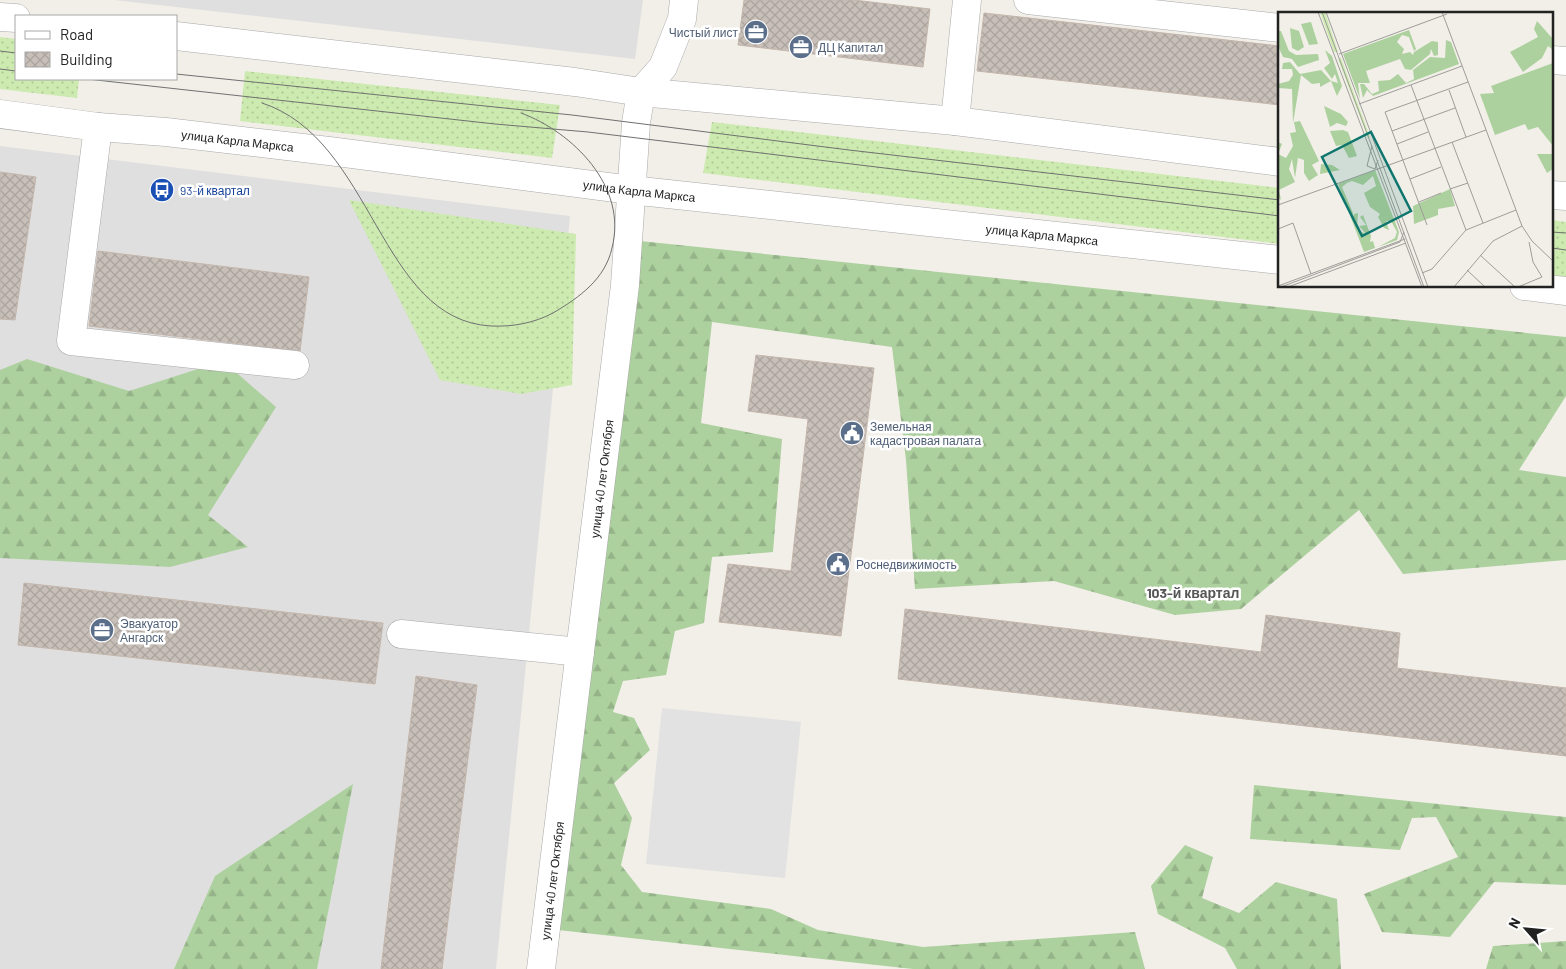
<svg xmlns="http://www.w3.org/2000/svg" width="1566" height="969" font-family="Barlow,sans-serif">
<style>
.residential{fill:#e0dfdf}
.grass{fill:url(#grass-dots)}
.forest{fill:url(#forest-firs)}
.parking{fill:#e2e2e2}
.building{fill:url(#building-cross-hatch);stroke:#c4b6ab}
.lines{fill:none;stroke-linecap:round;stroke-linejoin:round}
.minor-casing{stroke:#a9a9a9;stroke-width:29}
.minor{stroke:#fff;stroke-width:28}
.tram{stroke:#707070;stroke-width:1}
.labels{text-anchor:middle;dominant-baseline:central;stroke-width:5;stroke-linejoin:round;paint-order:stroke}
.service-label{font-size:12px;fill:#4e5e75;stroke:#fff;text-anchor:start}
.street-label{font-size:12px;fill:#222;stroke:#fff}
.transit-label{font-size:12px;fill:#164399;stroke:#fff;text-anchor:start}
.neighbourhood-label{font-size:14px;font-weight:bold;fill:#555;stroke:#fff}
.inset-road{fill:none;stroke:#9f9d99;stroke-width:1}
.view{fill:#0f766e;fill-opacity:0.15;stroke:#0f766e;stroke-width:2.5}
.inset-edge{fill:none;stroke:#222;stroke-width:2.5}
</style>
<defs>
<pattern id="grass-dots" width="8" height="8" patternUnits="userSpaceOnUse" patternTransform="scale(1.25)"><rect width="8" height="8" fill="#cdebb0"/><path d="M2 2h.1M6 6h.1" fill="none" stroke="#b0c997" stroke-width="1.8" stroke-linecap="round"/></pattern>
<pattern id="forest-firs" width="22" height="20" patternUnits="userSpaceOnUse" patternTransform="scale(1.25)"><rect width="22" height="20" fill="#add19e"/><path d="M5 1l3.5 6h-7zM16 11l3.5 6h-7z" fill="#95b388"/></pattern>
<pattern id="building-cross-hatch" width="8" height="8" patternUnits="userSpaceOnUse" patternTransform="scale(1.25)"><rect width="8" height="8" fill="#c7bfb8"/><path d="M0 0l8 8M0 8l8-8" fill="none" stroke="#aba49e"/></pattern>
</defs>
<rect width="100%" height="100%" fill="#f2efe9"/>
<g class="residential">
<path d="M 114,0 L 643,0 L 635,59 Z"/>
<path d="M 0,146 L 570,216 L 496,969 L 0,969 Z"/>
</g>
<g class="grass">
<path d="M 0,37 L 16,39 L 16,79 L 79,79 L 77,98 L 0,89 Z"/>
<path d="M 245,71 L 560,105 L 552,158 L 240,121 Z"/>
<path d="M 712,122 L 1280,188 L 1280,244 L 703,173 Z"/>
<path d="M 349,200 L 576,234 L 572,385 L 521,394 L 440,380 Z"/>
<path d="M 1552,220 L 1566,222 L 1566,279 L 1552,277 Z"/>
</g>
<g class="forest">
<path d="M 640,241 L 1566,337 L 1566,396 L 1519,470 L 1566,477 L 1566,560 L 1403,574 L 1359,510 L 1241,609 L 1175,615 L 1054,581 L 915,589 L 906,460 L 892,347 L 712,322 L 701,423 L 782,439 L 773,552 L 712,557 L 704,623 L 675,631 L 666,675 L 623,681 L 613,712 L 634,718 L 650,750 L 614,783 L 632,818 L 621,865 L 642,892 L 771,909 L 818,930 L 923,947 L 1135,932 L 1145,969 L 913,969 L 558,930 Z"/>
<path d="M 27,359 L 129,391 L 223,361 L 276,407 L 208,515 L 248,547 L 170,567 L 0,558 L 0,370 Z"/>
<path d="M 353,784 L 317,969 L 174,969 L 215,876 Z"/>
<path d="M 1254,785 L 1566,817 L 1566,885 L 1494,882 L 1450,937 L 1382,932 L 1364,894 L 1458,857 L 1436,817 L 1412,818 L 1400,850 L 1250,839 Z"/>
<path d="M 1185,845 L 1213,857 L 1202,898 L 1239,913 L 1276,882 L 1337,899 L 1341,969 L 1237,969 L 1225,948 L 1158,914 L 1151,886 Z"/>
<path d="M 1566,941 L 1566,969 L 1486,969 L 1493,946 Z"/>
</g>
<path class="parking" d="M 662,708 L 801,722 L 785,878 L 646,864 Z"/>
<g class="building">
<path d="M 744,0 L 854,0 L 930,9 L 923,67 L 738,45 Z"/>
<path d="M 984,13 L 1280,46 L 1280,105 L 977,71 Z"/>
<path d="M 0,172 L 36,177 L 15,320 L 0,319 Z"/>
<path d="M 98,251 L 309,277 L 300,351 L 89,326 Z"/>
<path d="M 756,355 L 874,368 L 841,636 L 719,622 L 728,564 L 791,571 L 808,419 L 748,411 Z"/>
<path d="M 24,583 L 383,623 L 375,684 L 18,645 Z"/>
<path d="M 905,609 L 1261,652 L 1266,615 L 1400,633 L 1397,668 L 1566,688 L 1566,756 L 898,679 Z"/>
<path d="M 416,676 L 477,685 L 442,969 L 381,969 Z"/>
</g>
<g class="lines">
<g class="minor-casing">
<g id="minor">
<path d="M 1028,0 L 1280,28"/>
<path d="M 0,17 L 16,18"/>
<path d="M 176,36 L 575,82 L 641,92 L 955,121 L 1280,162"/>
<path d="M 1552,60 L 1566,61"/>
<path id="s1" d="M 0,114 L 98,127 L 166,132 L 329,151 L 631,190 L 1280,260"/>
<path d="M 955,121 L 967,0"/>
<path d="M 98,127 L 71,341 L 295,365"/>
<path d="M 1552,195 L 1566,196"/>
<path d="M 1524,286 L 1566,291"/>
<path d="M 401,634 L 580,652"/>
<path id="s2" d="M 541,969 L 625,285 L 636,123 L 641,92 L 663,67 L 682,19 L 684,0"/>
</g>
</g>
<use href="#minor" class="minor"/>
<g class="tram">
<path d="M 0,51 L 16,53"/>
<path d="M 0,69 L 16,71"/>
<path d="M 176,74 L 572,115 L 849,150 L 1280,200"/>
<path d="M 87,79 L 495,124 L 588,132 L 1280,216"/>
<path d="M 262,103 C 374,139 379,320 491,326 C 513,327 534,323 553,313 C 580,297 605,279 612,248 C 628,187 573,132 521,113"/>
<path d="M 1552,232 L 1566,233"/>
<path d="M 1552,248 L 1566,250"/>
</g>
</g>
<defs>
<g id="office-disc" transform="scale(1.25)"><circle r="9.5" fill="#5c6f8a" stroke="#fff"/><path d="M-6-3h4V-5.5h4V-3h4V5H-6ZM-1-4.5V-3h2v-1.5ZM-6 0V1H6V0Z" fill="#fff"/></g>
<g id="bus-disc" transform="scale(1.25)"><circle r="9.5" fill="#1a4fb4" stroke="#fff"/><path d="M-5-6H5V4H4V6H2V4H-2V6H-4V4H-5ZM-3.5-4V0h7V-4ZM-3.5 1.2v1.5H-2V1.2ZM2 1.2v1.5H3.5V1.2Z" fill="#fff"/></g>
<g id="civic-disc" transform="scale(1.25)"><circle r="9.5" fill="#5c6f8a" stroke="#fff"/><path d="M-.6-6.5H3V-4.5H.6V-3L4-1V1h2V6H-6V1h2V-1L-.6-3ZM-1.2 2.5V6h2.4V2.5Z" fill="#fff"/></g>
</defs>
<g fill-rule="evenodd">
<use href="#office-disc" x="756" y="32"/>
<use href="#office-disc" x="801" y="47"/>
<use href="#bus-disc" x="162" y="190"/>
<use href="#civic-disc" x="852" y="433"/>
<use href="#civic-disc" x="838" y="564"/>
<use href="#office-disc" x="102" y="630"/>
</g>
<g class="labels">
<g class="service-label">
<text x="738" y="32" text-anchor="end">Чистый лист</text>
<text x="818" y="47">ДЦ Капитал</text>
<text x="870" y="426">Земельная<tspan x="870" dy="14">кадастровая палата</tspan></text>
<text x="856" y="564">Роснедвижимость</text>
<text x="120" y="623">Эвакуатор<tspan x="120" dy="14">Ангарск</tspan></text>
</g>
<g class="street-label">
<text stroke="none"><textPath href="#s1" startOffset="239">улица Карла Маркса</textPath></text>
<text stroke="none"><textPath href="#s1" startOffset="644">улица Карла Маркса</textPath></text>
<text stroke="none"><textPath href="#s1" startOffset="1049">улица Карла Маркса</textPath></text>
<text stroke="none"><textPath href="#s2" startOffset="494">улица 40 лет Октября</textPath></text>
<text stroke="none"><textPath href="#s2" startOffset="89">улица 40 лет Октября</textPath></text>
</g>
<g class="transit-label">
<text x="180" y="190">93-й квартал</text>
</g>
<g class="neighbourhood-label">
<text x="1193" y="592">103-й квартал</text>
</g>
</g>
<g transform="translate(1278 12)">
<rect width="275" height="275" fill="#f2efe9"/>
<path d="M 42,0 L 47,0 L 60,40 L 56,40 ZM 63,46 L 92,125 L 90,126 L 60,47 Z" fill="#cdebb0"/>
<path d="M 259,9 L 275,27 L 275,38 L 270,34 L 264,46 L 245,60 L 232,40 L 260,25 L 256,17 ZM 33,10 L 40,32 L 31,33 L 23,12 ZM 12,16 L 21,19 L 26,35 L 20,39 L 14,36 ZM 131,18 L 138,37 L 136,39 L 131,25 L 124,23 L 119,30 L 126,37 L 124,42 L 132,40 L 135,43 L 136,40 L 154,29 L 160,30 L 160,43 L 156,44 L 153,37 L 152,42 L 133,58 L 127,57 L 122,47 L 88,59 L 92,71 L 80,71 L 82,87 L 65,42 ZM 0,19 L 3,19 L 11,39 L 18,43 L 40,42 L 41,48 L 20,55 L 14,47 L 5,45 L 0,34 ZM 168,28 L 173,30 L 181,52 L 95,84 L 89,78 L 85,86 L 82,72 L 86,72 L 94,82 L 101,79 L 100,69 L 112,68 L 120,62 L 128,71 L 136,67 L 135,58 L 152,45 L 167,46 ZM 47,38 L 54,44 L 64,74 L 59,84 L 53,69 L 60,71 L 57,62 L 54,67 L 46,56 L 52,51 ZM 12,50 L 22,62 L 43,58 L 53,69 L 42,75 L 42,71 L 34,72 L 23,63 L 15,111 L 14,77 L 0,76 L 0,72 L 11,69 L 15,63 L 14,57 L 4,57 L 5,51 ZM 275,51 L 275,134 L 260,115 L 250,118 L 247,112 L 217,123 L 202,82 L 216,81 L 213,74 ZM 46,94 L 63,102 L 70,110 L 68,114 L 59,111 L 52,115 ZM 22,109 L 41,149 L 34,153 L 40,163 L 31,169 L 26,161 L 26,148 L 20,146 L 17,166 L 14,147 L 11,157 L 17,170 L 1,178 L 3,188 L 0,185 L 0,130 L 4,132 L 0,142 L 8,146 L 15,134 L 12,121 L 18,120 L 16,110 ZM 65,118 L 70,120 L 79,144 L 71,146 L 64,133 L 58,134 L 52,119 ZM 259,142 L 275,142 L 275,157 L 269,161 ZM 43,152 L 54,153 L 62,158 L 42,162 ZM 97,158 L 121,220 L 119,228 L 100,235 L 117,226 L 119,220 L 113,209 L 108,209 L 111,218 L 106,216 L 100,205 L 102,202 L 92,195 L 86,181 L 98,174 L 95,164 L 85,173 L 74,169 L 69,171 L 64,175 L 75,201 L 74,208 L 76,202 L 80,201 L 79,218 L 88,222 L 81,214 L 88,213 L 82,205 L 85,203 L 93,224 L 92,230 L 95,229 L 97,236 L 86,240 L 60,172 ZM 172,177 L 177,194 L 160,197 L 160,203 L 136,212 L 135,194 Z" fill="#add19e"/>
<path class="inset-road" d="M 40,0 L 144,275M 44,0 L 146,275M 48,0 L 150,275M 164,0 L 244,214 L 254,229 L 275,249M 61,42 L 169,2M 133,73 L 188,218M 171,78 L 188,125M 81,92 L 184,54M 114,119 L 177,96M 174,130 L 205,211M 119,132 L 150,120M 94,134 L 89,154 L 97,157 L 100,148M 132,167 L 163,155M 172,177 L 190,171M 141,190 L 163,181M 0,193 L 208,118M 149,213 L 107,100 L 190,70M 0,217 L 15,211 L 33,262M 202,243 L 237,275M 189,258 L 207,275M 144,261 L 154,257 L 188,218 L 238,198M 0,274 L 127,227M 3,275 L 122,230 L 126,220M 10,275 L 128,231M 176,275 L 215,229 L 244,214M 240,275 L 264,265 L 255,250 L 251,230"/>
<path class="view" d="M 93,120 L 133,199 L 84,224 L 44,145 Z"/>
<rect width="275" height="275" class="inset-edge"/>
</g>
<rect x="15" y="15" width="162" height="65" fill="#ffffff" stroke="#a7a7a7"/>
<rect x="25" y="31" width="25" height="8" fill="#ffffff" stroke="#a7a7a7"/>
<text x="60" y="40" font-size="15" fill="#222222">Road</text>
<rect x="25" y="52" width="25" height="15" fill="url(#building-cross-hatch)" stroke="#a7a7a7"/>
<text x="60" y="65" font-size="15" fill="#222222">Building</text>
<g transform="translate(1526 929) rotate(297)" stroke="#ffffff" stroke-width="4" paint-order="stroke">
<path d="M0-4L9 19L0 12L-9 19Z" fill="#222222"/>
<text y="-8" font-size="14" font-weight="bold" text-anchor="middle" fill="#222222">N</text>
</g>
</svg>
